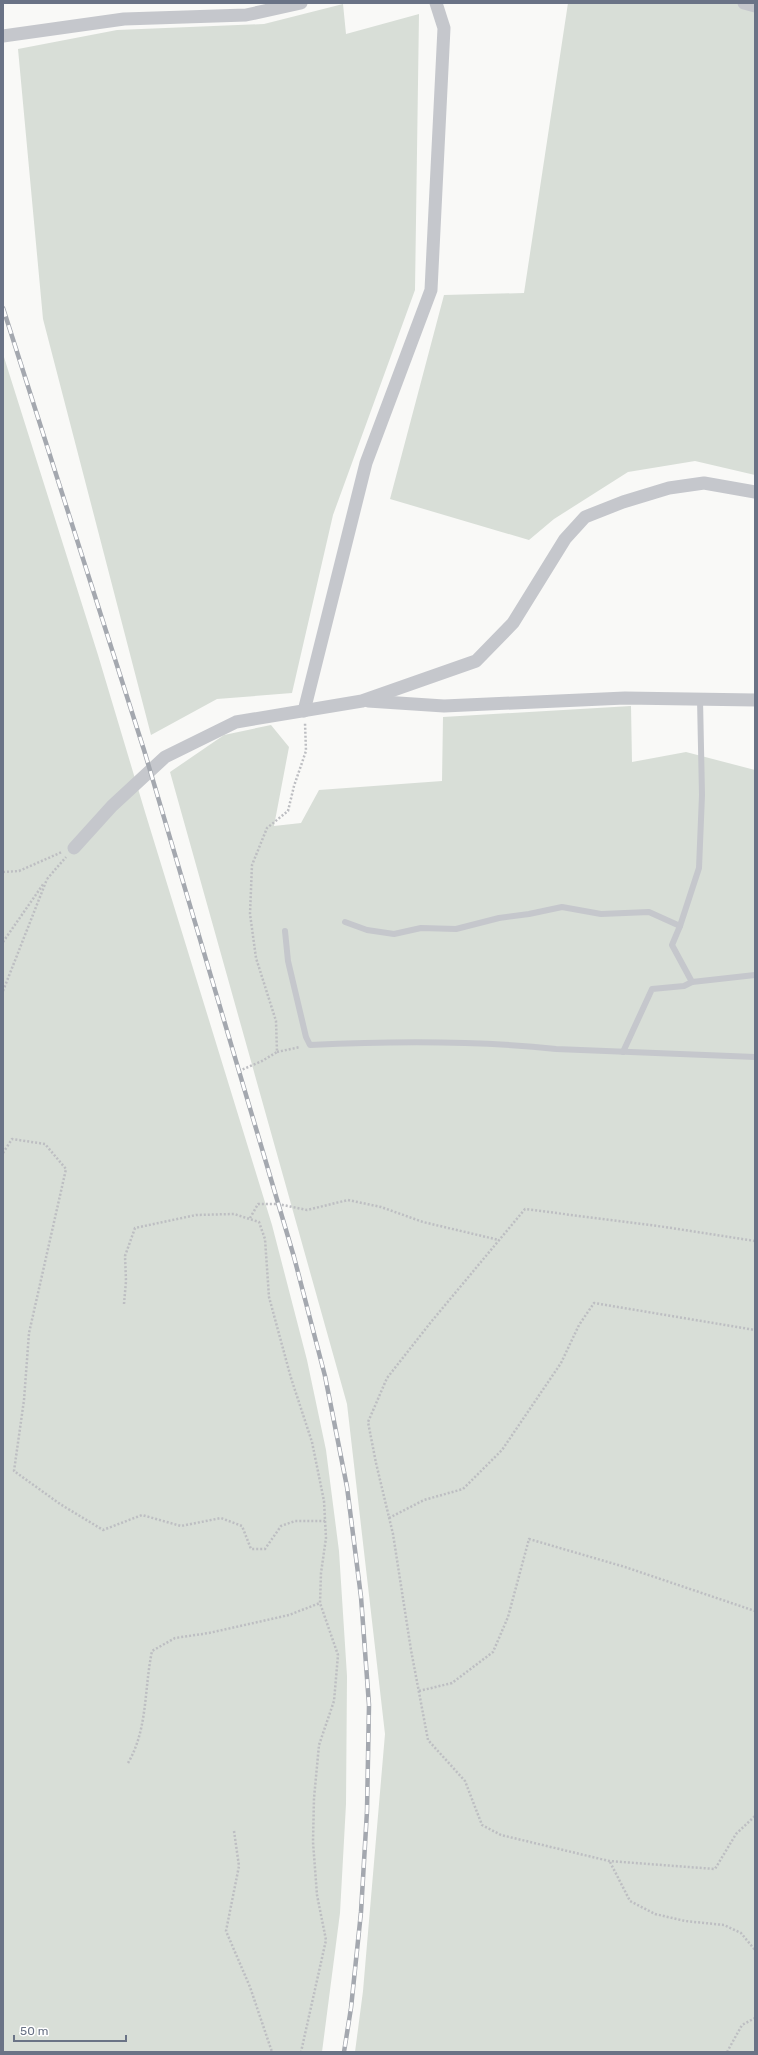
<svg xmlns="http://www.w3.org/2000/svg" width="758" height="2055" font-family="Rubik,sans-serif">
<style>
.green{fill:#d8ded7}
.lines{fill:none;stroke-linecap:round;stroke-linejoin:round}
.path{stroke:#bdbec2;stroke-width:2.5;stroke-dasharray:2 2;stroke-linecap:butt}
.service{stroke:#c5c7cc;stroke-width:6}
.minor{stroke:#c5c7cc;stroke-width:13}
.rail-casing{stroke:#a4a8af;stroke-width:4.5}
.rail{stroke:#fff;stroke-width:3;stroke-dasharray:9;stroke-linecap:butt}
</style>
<rect width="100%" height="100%" fill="#f9f9f7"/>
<g class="green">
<path d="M 568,3 L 755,3 L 755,475 L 695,461 L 628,472 L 554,519 L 529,540 L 390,499 L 444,295 L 524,293 Z"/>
<path d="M 343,4 L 346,34 L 419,14 L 415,290 L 333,515 L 292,693 L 217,699 L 151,735 L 43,319 L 18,49 L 117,30 L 264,24 Z"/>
<path d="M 3,354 L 98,655 L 145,812 L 272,1225 L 307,1360 L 326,1450 L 339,1551 L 347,1676 L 346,1804 L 340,1913 L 322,2052 L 3,2052 Z"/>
<path d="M 631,706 L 632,762 L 686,752 L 755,770 L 755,2052 L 355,2052 L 363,1991 L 385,1734 L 347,1404 L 170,772 L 224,735 L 271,725 L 289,747 L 274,826 L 301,823 L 319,790 L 442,781 L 443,717 Z"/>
</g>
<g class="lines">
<g class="path">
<path d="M 3,872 L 19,871 L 62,852"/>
<path d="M 47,879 L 66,857"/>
<path d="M 3,942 L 44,883"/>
<path d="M 3,991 L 47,879"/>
<path d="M 277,1052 L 300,1047"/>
<path d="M 239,1071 L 262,1061 L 277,1052 L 276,1021 L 256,958 L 250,914 L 252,865 L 267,828 L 288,811 L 294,786 L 306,751 L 305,723"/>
<path d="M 3,1153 L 12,1139 L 45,1144 L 66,1169 L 29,1333 L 24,1400 L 14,1471 L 60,1504 L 103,1530 L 142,1515 L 181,1526 L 221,1518 L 242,1526 L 251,1549 L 265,1549 L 281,1526 L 295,1521 L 325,1521"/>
<path d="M 250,1218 L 258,1204 L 278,1204 L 307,1210 L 348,1200 L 381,1207 L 423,1222 L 499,1240"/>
<path d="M 755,1241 L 665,1227 L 525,1209 L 431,1322 L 387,1378 L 368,1422 L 376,1463 L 393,1534 L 411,1650 L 428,1740 L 465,1781 L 482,1825 L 501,1835 L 609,1861 L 715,1869 L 736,1834 L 755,1816"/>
<path d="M 124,1304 L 126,1281 L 125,1256 L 135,1228 L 196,1215 L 234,1214 L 259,1222 L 265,1239 L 269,1297 L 291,1378 L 312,1442 L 324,1501 L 326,1538 L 321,1573 L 320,1603 L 338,1655 L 334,1701 L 319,1745 L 314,1798 L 313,1842 L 317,1895 L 326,1940 L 301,2052"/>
<path d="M 389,1518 L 424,1500 L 463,1489 L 502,1450 L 561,1363 L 579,1325 L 594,1303 L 755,1330"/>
<path d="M 419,1691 L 452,1683 L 493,1652 L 508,1617 L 529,1539 L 625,1567 L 755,1611"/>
<path d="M 128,1763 C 148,1729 144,1689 152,1651 L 175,1638 L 209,1633 L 289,1615 L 320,1603"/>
<path d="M 234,1831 L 239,1866 L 226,1931 L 250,1987 L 272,2052"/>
<path d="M 610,1862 L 630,1901 L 655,1914 L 685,1921 L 724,1925 L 741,1933 L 755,1950"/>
<path d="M 727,2052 L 742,2025 L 755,2018"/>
</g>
<g class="service">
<path d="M 345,922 L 367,930 L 394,934 L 421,928 L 456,929 L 499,918 L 529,914 L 562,907 L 601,914 L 649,912 L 680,926 L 699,868 L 702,795 L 700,699"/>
<path d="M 285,931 L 288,961 L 306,1037 L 310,1045 C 391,1041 474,1040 556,1049 L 755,1057"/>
<path d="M 692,982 L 755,975"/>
<path d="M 623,1052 L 652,989 L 684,986 L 692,982 L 672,945 L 680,926"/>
</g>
<g class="minor">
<path d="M 744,3 L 755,6"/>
<path d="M 3,36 L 124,19 L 246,15 L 301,3"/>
<path d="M 368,701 L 444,706 L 625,698 L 755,700"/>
<path d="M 304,711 L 366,463 L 431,290 L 444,28 L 436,3"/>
<path d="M 74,848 L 112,806 L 165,757 L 236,722 L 362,701 L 476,661 L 513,623 L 565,539 L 585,517 L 623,502 L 669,488 L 704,483 L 755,492"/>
</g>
<g class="rail-casing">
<path id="rail" d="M 3,308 L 144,750 L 294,1257 L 325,1376 L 347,1487 L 361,1597 L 369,1705 L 367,1811 L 361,1912 L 351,2008 L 344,2052"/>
</g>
<use href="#rail" class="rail"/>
</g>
<rect width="758" height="2055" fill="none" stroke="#6a7386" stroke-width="8"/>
<path d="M14 2035v6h112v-6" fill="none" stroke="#6a7386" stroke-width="2"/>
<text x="20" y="2035" font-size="12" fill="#6a7386" stroke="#ffffff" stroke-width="3" paint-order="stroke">50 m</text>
</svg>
